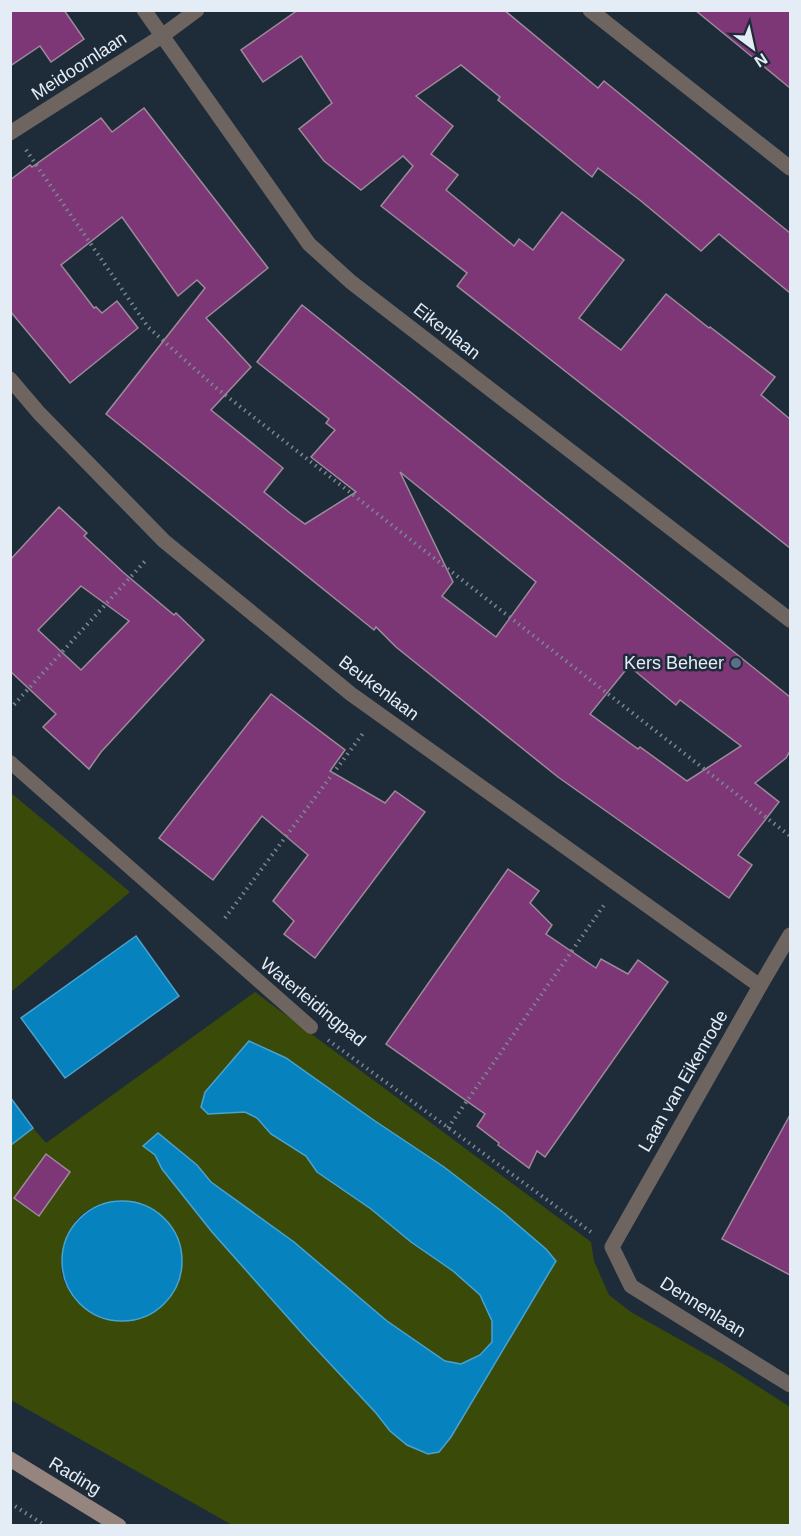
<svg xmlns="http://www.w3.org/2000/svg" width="801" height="1536" font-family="Helvetica,sans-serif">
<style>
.green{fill:#3a4a09;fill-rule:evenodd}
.water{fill:#0683be;stroke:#49a3cf;stroke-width:1.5}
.building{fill:#7d3676;stroke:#9d8a9a;stroke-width:1.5;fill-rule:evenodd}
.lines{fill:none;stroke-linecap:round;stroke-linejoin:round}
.path{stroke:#7b8793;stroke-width:4;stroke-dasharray:1.5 4.5;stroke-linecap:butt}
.lane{stroke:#6e6560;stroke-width:14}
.street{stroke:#6e6560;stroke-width:15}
.secondary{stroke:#95857e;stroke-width:15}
.service-dot{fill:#5c6f8a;stroke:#1e2c3a;stroke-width:2}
.labels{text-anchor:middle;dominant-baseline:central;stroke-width:5;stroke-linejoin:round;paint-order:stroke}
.street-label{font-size:18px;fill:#e4edf6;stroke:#1e2c3a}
.poi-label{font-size:18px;fill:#e4edf6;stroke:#1e2c3a;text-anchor:end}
</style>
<rect width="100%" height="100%" fill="#1e2c3a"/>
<g class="green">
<path d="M 11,793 L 130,892 L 11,992 Z"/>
<path d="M 255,992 L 591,1242 L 594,1261 L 609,1295 L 631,1312 L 723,1364 L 790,1407 L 790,1525 L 232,1525 L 11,1400 L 10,1145 L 33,1128 L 46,1143 ZM 286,1058 L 375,1121 L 444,1167 L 532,1302 L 451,1437 L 390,1431 L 376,1413 L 307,1339 L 212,1232 L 162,1169 L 155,1155 L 158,1134 L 197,1165 L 211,1182 L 294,1242 L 387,1321 L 445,1361 L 461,1364 L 480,1355 L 492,1342 L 492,1321 L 480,1295 L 453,1271 L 411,1242 L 371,1209 L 317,1173 L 306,1156 L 271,1134 L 257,1118 L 245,1112 L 208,1114 ZM 118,1200 C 146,1206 153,1205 172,1227 L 109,1320 C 105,1318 100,1317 96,1315 C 77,1307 60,1284 61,1263 C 61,1259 63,1253 64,1249 C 71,1217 87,1205 118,1200 Z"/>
</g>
<g class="water">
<path d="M 136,936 L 179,996 L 65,1078 L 21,1018 Z"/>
<path d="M 249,1041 L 286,1058 L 375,1121 L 444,1167 L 504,1213 L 546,1249 L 556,1261 L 451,1437 L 439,1452 L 428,1454 L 407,1445 L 390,1431 L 376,1413 L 307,1339 L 212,1232 L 162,1169 L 155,1155 L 143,1146 L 158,1133 L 197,1165 L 211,1182 L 294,1242 L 387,1321 L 445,1361 L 461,1364 L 480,1355 L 492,1342 L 492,1321 L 480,1295 L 453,1271 L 411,1242 L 371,1209 L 317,1172 L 306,1156 L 271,1134 L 257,1118 L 245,1112 L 208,1114 L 201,1107 L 205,1092 Z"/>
<path d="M 10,1097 L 33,1128 L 11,1145 L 10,1145 Z"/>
<circle cx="122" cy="1261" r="60"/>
</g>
<g class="building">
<path d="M 10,10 L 64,10 L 84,39 L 51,62 L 40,46 L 10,66 Z"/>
<path d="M 298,10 L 504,10 L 598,88 L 604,81 L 790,233 L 790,293 L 719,234 L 701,251 L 641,201 L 598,168 L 592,177 L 498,100 L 500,97 L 461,65 L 416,96 L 453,126 L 431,154 L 458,175 L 446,190 L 514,246 L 519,239 L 533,250 L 562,212 L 624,260 L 579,318 L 621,350 L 666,294 L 709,328 L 710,327 L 775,377 L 761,395 L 790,419 L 790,548 L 457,286 L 467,273 L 381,206 L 413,166 L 403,156 L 361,190 L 324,161 L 299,129 L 332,103 L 301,56 L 263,82 L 241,50 Z"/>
<path d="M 695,10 L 790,10 L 790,88 L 728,37 Z"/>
<path d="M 144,108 L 268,268 L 206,318 L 251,367 L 211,410 L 283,468 L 264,492 L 290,513 L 305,524 L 356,492 L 311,457 L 335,430 L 326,423 L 329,419 L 257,362 L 302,305 L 790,697 L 790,751 L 786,758 L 755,783 L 779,802 L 738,855 L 752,865 L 729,898 L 558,777 L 396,647 L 376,627 L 374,630 L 106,414 L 205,288 L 197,280 L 178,296 L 122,217 L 61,265 L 94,308 L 96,307 L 102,313 L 117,301 L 138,328 L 70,383 L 10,311 L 10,180 L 30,165 L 32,167 L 101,118 L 112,132 ZM 400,472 L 536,582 L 496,637 L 442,596 L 453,582 ZM 629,666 L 676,705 L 680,700 L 741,746 L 687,781 L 640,747 L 638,749 L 590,714 Z"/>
<path d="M 59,507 L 87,533 L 84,536 L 124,573 L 174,615 L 176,613 L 204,640 L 101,752 L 89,769 L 43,727 L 56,714 L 10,671 L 10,560 ZM 81,586 L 129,621 L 81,670 L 38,630 Z"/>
<path d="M 271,694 L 345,750 L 330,771 L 385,803 L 395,791 L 425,812 L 315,958 L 284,934 L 294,921 L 273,901 L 308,855 L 262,816 L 213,880 L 159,838 Z"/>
<path d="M 508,869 L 539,891 L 530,903 L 552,925 L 546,934 L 596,968 L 601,959 L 628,974 L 638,960 L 668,982 L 545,1157 L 537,1151 L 529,1168 L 498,1145 L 499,1143 L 477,1126 L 485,1114 L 386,1044 Z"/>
<path d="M 790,1115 L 790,1275 L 722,1239 Z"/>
<path d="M 46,1154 L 70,1172 L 39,1216 L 14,1198 Z"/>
</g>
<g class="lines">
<g class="path">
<path d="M 26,150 L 148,327 L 215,387 L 790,836"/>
<path d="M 10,709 L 147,559"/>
<path d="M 225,918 L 364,732"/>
<path d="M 328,1040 L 591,1232"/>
<path d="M 448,1128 L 604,905"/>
<path d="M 10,1503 L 46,1526"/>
</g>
<path class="lane" d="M 10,762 L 311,1027"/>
<g class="street">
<path d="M 144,10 L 309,244 L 351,282 L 790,620"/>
<path d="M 590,10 L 790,168"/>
<path d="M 10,133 L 162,36 L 197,10"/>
<path d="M 10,379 L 39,413 L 164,541 L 351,694 L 760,986"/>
<path d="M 790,935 L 760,986 L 612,1247 L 631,1286 L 790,1385"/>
</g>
<path class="secondary" d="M 10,1459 L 119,1526"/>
</g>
<circle class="service-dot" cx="736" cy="663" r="6"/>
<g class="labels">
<g class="street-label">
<text transform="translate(79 66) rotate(-33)">Meidoornlaan</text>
<text transform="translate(447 331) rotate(38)">Eikenlaan</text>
<text transform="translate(379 688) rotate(37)">Beukenlaan</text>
<text transform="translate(313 1002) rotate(39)">Waterleidingpad</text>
<text transform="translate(683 1081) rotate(-60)">Laan van Eikenrode</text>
<text transform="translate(703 1307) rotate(32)">Dennenlaan</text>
<text transform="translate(75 1476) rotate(31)">Rading</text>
</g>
<g class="poi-label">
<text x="724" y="663">Kers Beheer</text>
</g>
</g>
<rect width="801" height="1536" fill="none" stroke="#e4edf6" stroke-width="24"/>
<g transform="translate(753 48) rotate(147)" stroke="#1e2c3a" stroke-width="4.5" paint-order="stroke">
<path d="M0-4.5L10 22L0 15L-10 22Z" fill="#e4edf6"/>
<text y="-9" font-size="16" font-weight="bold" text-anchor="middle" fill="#e4edf6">N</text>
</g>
</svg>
